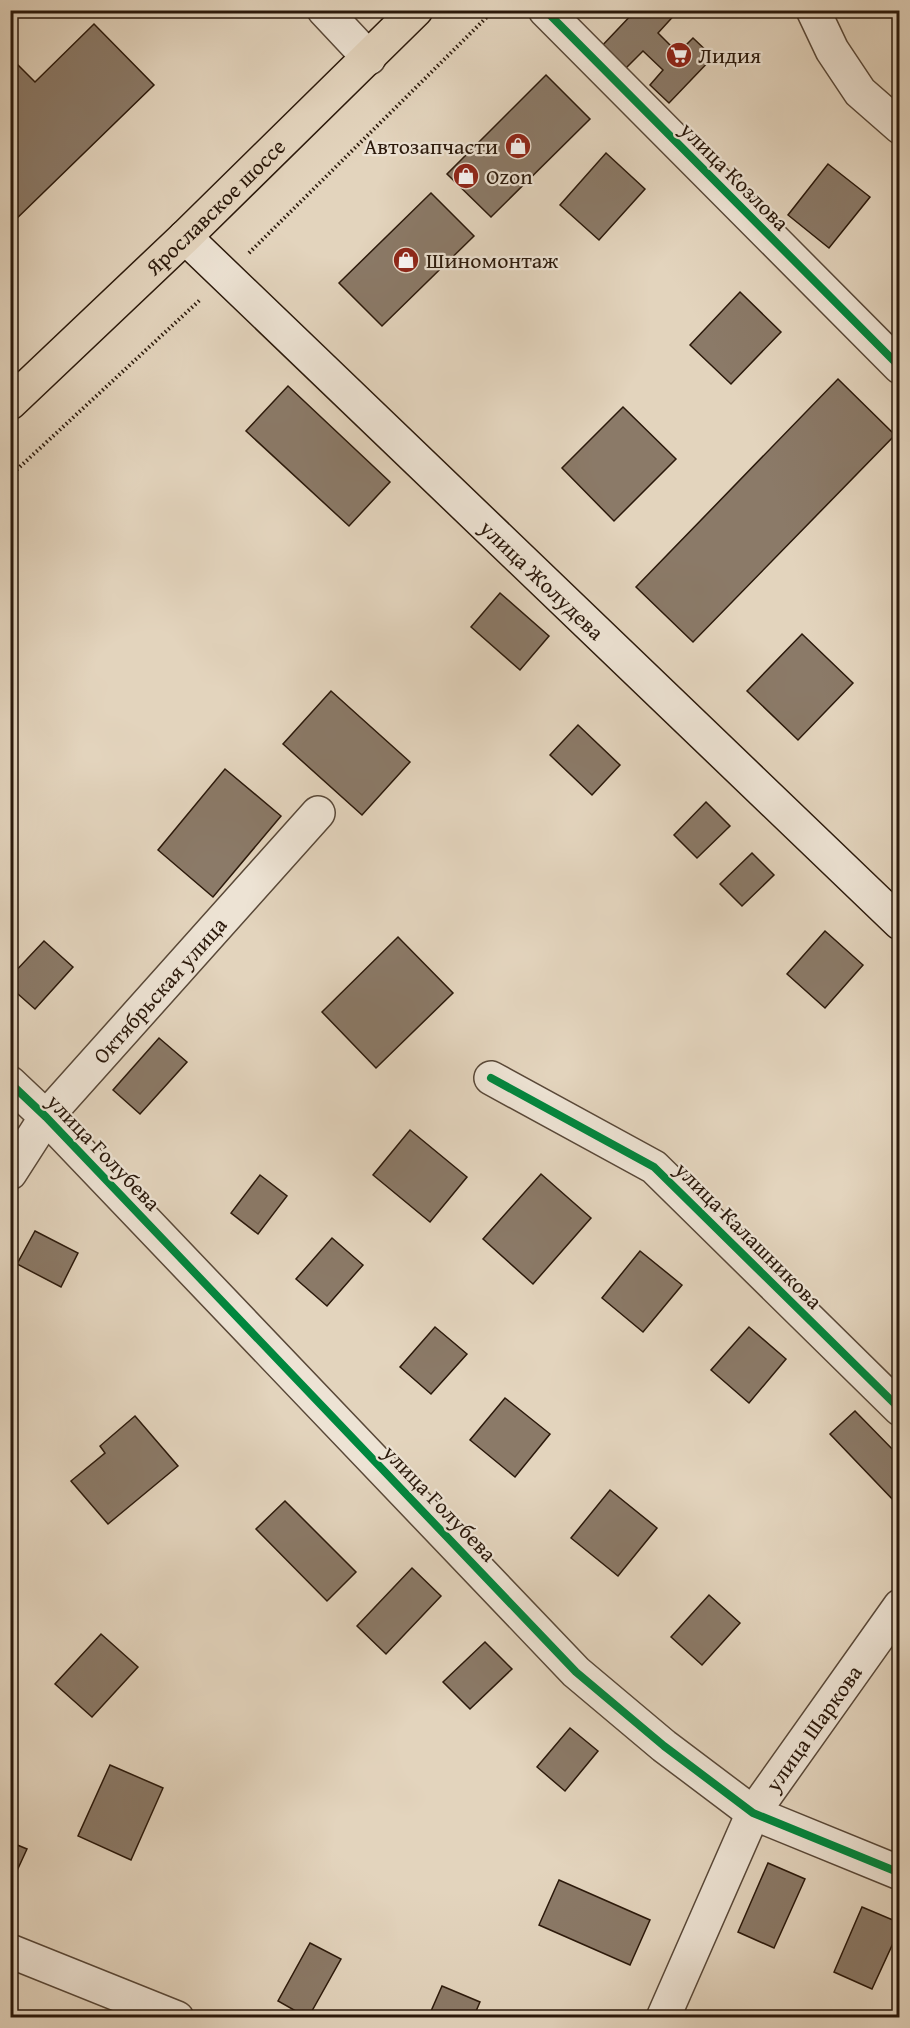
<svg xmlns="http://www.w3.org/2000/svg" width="910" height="2028" font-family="'Gentium Book Plus',serif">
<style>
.building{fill:#8b7a68;stroke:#2b190b;stroke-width:1.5}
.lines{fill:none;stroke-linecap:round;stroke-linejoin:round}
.street-casing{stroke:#594838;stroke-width:36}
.secondary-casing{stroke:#2b190b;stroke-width:36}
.primary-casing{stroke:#2b190b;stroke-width:36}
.path{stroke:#2b190b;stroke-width:4;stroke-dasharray:1.5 3;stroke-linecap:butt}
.street{stroke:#ede3d4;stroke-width:33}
.secondary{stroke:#ede3d4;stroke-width:33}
.primary{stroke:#e3d4bd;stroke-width:33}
.cycleway-casing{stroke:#ede3d4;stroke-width:11}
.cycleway{stroke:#00873e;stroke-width:8}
.labels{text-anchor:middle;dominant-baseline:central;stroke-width:4.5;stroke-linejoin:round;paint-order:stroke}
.poi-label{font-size:22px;fill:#2b190b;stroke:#ede3d4;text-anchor:start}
.street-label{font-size:22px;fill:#2b190b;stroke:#ede3d4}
</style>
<rect width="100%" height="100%" fill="#e3d4bd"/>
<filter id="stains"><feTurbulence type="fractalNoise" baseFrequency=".00333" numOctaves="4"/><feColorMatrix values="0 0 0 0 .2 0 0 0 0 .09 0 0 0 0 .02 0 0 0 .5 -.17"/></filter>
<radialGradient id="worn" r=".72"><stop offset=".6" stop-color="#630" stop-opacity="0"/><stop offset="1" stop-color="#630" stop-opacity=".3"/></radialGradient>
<g class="building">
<path d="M 636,10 L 679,10 L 658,33 L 678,53 L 693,38 L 713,57 L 669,103 L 650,85 L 663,70 L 643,51 L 623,71 L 599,49 Z"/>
<path d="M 94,24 L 154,85 L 10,225 L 10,57 L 35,82 Z"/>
<path d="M 546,75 L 590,119 L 491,217 L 447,174 Z"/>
<path d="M 606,153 L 645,189 L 599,240 L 560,205 Z"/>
<path d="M 828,164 L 870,197 L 829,248 L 788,215 Z"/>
<path d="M 431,193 L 474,236 L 382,326 L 339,283 Z"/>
<path d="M 740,292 L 781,332 L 731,384 L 690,345 Z"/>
<path d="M 838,379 L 895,435 L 693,642 L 636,587 Z"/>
<path d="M 288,386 L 390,482 L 349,526 L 246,431 Z"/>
<path d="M 623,407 L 676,459 L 614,521 L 562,468 Z"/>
<path d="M 500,593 L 549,636 L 520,670 L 471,627 Z"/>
<path d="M 802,634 L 853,683 L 798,740 L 747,691 Z"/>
<path d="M 331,691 L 410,762 L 362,815 L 283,744 Z"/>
<path d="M 578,725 L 620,765 L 592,795 L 550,755 Z"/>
<path d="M 225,769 L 281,816 L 213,897 L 158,850 Z"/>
<path d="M 706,802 L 730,826 L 697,858 L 674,835 Z"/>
<path d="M 752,853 L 774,875 L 742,906 L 720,884 Z"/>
<path d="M 825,931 L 863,965 L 825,1008 L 787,974 Z"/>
<path d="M 398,937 L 453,993 L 376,1068 L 322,1012 Z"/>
<path d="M 44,941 L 73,967 L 35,1009 L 10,987 L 10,977 Z"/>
<path d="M 159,1038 L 187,1062 L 140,1114 L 113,1090 Z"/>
<path d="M 410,1130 L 467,1177 L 430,1222 L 373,1175 Z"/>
<path d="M 541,1174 L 591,1218 L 533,1284 L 483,1239 Z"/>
<path d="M 260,1175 L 287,1196 L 258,1234 L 231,1213 Z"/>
<path d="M 35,1231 L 78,1253 L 61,1287 L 17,1264 Z"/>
<path d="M 332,1238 L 363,1265 L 327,1306 L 296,1279 Z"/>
<path d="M 640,1251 L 682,1285 L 643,1332 L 602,1298 Z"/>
<path d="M 435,1327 L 467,1354 L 431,1394 L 400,1367 Z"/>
<path d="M 749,1327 L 786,1359 L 749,1403 L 711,1370 Z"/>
<path d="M 505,1398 L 550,1434 L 515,1477 L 470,1440 Z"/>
<path d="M 855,1411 L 900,1457 L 900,1502 L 897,1504 L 830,1434 Z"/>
<path d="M 135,1416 L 178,1466 L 108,1524 L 71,1481 L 105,1453 L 100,1446 Z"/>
<path d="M 610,1490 L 657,1528 L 618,1576 L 571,1538 Z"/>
<path d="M 285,1501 L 356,1572 L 327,1601 L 256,1529 Z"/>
<path d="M 412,1568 L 441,1596 L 386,1654 L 357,1626 Z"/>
<path d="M 709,1595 L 740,1623 L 702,1665 L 671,1637 Z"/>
<path d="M 101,1634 L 138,1667 L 92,1717 L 55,1684 Z"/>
<path d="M 485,1642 L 512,1669 L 470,1709 L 443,1682 Z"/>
<path d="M 570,1728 L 598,1751 L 565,1791 L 537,1767 Z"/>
<path d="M 110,1765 L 163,1788 L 131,1860 L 78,1836 Z"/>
<path d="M 10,1842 L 27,1849 L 10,1886 Z"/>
<path d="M 768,1863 L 805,1879 L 774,1948 L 738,1932 Z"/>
<path d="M 559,1880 L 650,1920 L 630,1965 L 539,1925 Z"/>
<path d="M 862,1907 L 900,1923 L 900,1928 L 872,1989 L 834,1972 Z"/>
<path d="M 310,1943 L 341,1959 L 308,2018 L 278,2001 Z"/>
<path d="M 442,1986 L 480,2002 L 473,2018 L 428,2018 Z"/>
</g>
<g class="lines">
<g class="street-casing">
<g id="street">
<path d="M 324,10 L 369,58"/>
<path d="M 545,10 L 900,367"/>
<path d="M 813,10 L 832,50 L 860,92 L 900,127"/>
<path d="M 491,1078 L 654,1167 L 900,1409"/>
<path d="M 10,1083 L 46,1117 L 576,1672 L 664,1746 L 753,1813 L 900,1873"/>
<path id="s1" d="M 10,1173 L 46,1117 L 318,813"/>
<path d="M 10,1951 L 177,2018"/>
<path id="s2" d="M 663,2018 L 753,1813 L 900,1606"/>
</g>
</g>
<g class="secondary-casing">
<g id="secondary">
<path id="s3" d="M 185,237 L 900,923"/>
</g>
</g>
<g class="primary-casing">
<g id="primary">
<path id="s4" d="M 10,403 L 185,237 L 416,10"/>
</g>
</g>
<g class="path">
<path d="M 249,253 L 494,10"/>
<path d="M 10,476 L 201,299"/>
</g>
<use href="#street" class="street"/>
<use href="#secondary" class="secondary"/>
<use href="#primary" class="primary"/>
<g class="cycleway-casing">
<g id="cycleway">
<path d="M 545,10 L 900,367"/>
<path d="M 491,1078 L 654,1167 L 900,1409"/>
<path d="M 10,1083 L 46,1117 L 576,1672 L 664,1746 L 753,1813 L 900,1873"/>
</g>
</g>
<use href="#cycleway" class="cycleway"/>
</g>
<defs>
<g id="supermarket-disc" transform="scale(1.35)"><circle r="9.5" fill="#8f2418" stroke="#ede3d4"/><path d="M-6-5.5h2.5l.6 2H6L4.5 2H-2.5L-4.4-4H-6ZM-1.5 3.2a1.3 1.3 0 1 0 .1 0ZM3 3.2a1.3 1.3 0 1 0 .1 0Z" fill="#fff"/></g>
<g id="shop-disc" transform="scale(1.35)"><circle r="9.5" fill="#8f2418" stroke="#ede3d4"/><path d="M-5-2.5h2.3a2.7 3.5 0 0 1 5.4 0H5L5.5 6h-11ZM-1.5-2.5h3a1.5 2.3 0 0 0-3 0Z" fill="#fff"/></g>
</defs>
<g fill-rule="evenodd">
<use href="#supermarket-disc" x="679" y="55"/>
<use href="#shop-disc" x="518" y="146"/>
<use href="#shop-disc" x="466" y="176"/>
<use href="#shop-disc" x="406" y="260"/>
</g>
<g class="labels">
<g class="poi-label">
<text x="698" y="55">Лидия</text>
<text x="498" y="146" text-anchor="end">Автозапчасти</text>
<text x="486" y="176">Ozon</text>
<text x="426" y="260">Шиномонтаж</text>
</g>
<g class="street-label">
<text transform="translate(735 176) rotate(45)">улица Козлова</text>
<text stroke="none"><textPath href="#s4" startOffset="284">Ярославское шоссе</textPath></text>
<text stroke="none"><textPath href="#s3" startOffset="495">улица Жолудева</textPath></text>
<text stroke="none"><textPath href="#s1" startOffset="237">Октябрьская улица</textPath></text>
<text transform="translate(104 1152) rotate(46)">улица Голубева</text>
<text transform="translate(749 1235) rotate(45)">улица Калашникова</text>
<text transform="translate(440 1503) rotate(46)">улица Голубева</text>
<text stroke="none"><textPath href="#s2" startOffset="328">улица Шаркова</textPath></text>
</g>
</g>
<rect width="910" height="2028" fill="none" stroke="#e3d4bd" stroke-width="36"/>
<rect x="12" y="12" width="886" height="2004" fill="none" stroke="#2b190b" stroke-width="3"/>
<rect x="18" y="18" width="874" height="1992" fill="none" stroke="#2b190b" stroke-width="1.5"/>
<rect width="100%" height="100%" filter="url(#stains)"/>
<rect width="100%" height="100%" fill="url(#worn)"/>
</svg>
